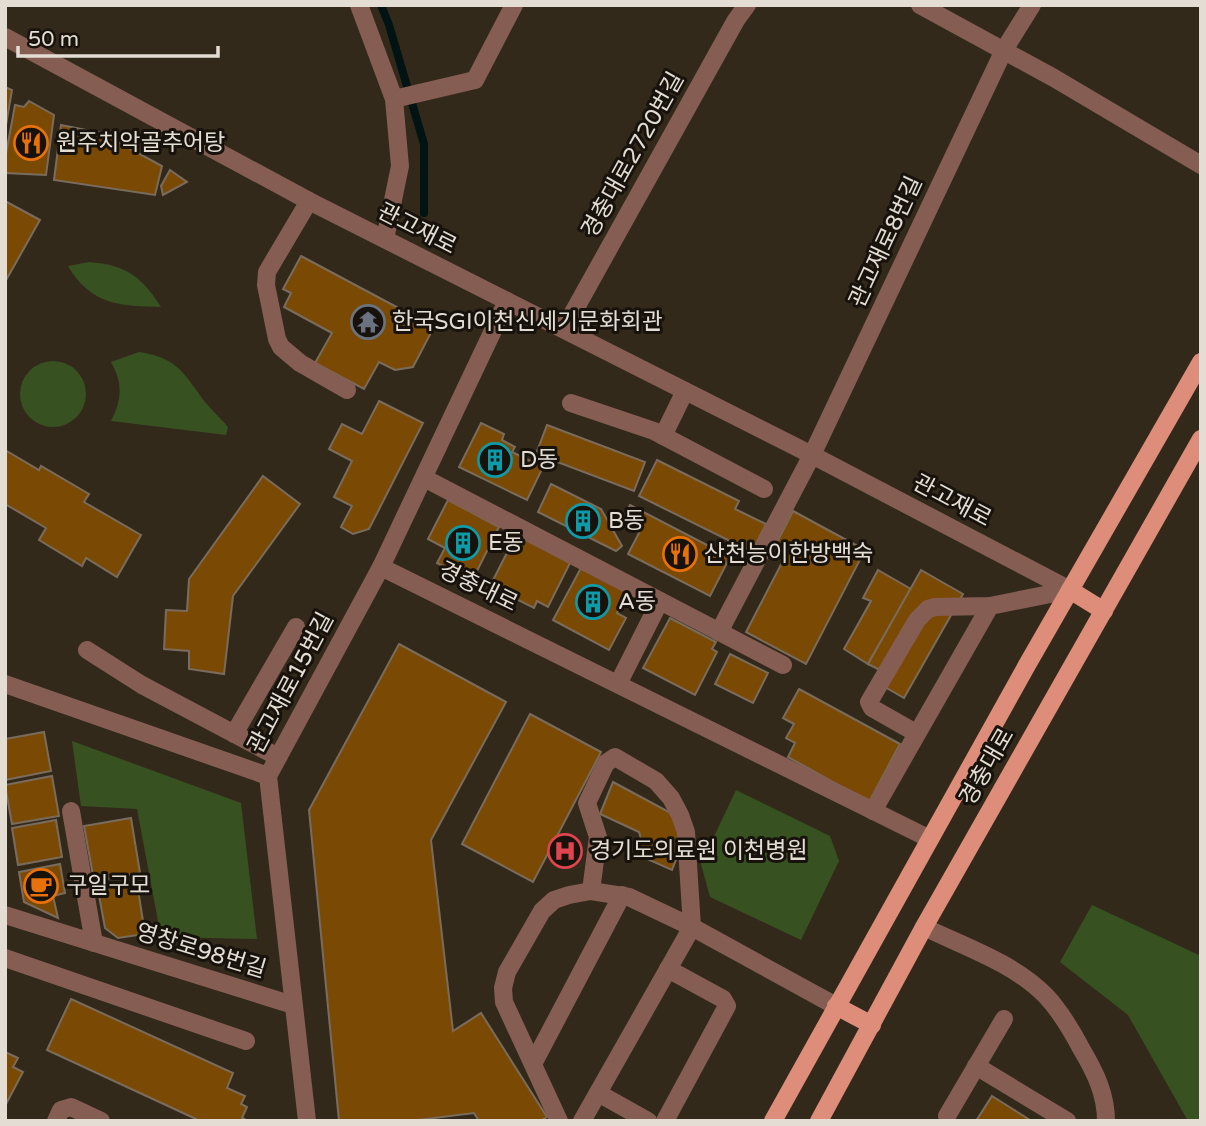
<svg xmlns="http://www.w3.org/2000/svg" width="1206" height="1126" font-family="'Varela Round','Noto Sans KR',sans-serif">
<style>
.green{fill:#385121}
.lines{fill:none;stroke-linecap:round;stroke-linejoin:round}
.stream{stroke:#021313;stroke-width:8}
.building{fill:#7a4a05;stroke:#7a6c5d;stroke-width:2}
.minor{stroke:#855d53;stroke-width:18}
.major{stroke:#de8d7a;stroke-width:18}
.labels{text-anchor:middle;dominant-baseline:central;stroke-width:6;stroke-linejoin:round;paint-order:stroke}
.poi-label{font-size:23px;fill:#e3ddd4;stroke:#17130c;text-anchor:start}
.street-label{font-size:23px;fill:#e3ddd4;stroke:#17130c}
</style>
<rect width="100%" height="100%" fill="#33291b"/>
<g class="green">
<path d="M 89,262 C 126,265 141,276 161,307 C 119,306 91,305 68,266 Z"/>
<path d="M 139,352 C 172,357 181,368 199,394 C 207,406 219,416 228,427 L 226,435 L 111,421 C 122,400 123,383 111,362 Z"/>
<circle cx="53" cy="394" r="33"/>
<path d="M 72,741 L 241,803 L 257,939 L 161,937 L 137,809 L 81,806 Z"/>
<path d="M 736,790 L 830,836 L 839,861 L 801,940 L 710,897 L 701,864 Z"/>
<path d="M 1092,905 L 1201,956 L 1201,1121 L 1188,1121 L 1128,1015 L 1060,962 Z"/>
</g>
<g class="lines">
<path class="stream" d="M 381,5 L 389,25 L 424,144 L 424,213"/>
</g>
<g class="building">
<path d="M 5,87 L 12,90 L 5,131 Z"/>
<path d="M 29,101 L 54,115 L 46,175 L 5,173 L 5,159 L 15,105 L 24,107 Z"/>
<path d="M 61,125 L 101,133 L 162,166 L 155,195 L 54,180 Z"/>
<path d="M 170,170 L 187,182 L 163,195 L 161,186 Z"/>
<path d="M 5,201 L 40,220 L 5,282 Z"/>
<path d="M 301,256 L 434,327 L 413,367 L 395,370 L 379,362 L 364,389 L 315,363 L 332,333 L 284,307 L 291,293 L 283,289 Z"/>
<path d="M 379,401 L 423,423 L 369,529 L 353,534 L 341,527 L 352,506 L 334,497 L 352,461 L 329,449 L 342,424 L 362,434 Z"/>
<path d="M 481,423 L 504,434 L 502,440 L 515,447 L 512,452 L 543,467 L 527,500 L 459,467 Z"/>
<path d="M 547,425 L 645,462 L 634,491 L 536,454 Z"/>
<path d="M 5,450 L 39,470 L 41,466 L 89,494 L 84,502 L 141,535 L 117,577 L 86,558 L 82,566 L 39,540 L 46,528 L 5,504 Z"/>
<path d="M 657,460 L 739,501 L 735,509 L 766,524 L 752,552 L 639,496 Z"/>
<path d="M 263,476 L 300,504 L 233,596 L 224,674 L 189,669 L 189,651 L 164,649 L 166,610 L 187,611 L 189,579 Z"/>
<path d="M 551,484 L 601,509 L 622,546 L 616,551 L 538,512 Z"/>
<path d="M 448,500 L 499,527 L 472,581 L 437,563 L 445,548 L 428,539 Z"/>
<path d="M 630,505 L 730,557 L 710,596 L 628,554 L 639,533 L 620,523 Z"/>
<path d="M 793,511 L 865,550 L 806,664 L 746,632 L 787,553 L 775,546 Z"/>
<path d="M 517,533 L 571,561 L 548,607 L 537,601 L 534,608 L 490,586 Z"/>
<path d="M 582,566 L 629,591 L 617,613 L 626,618 L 609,650 L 553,620 Z"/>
<path d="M 878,570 L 911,589 L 868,664 L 844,649 L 871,601 L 863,598 Z"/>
<path d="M 921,570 L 963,594 L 904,698 L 878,683 L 884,672 L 868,664 Z"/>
<path d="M 670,618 L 716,642 L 712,649 L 717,652 L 695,695 L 643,668 Z"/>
<path d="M 399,644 L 506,702 L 431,840 L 453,1031 L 481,1013 L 547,1117 L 540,1121 L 479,1121 L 474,1113 L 410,1121 L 339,1121 L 309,810 Z"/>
<path d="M 730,654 L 768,673 L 753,703 L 715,684 Z"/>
<path d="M 799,689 L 900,744 L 869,802 L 788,757 L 795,743 L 786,738 L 794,724 L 783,718 Z"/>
<path d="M 530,714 L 601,752 L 533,882 L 462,844 Z"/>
<path d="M 44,732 L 51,771 L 5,780 L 5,739 Z"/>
<path d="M 52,776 L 59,816 L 12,824 L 5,785 Z"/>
<path d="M 613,782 L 669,812 L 677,823 L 680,849 L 672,870 L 636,854 L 641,839 L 639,832 L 600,814 Z"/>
<path d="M 131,818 L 140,873 L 94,881 L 84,826 Z"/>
<path d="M 56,820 L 62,857 L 18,865 L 12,828 Z"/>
<path d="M 60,864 L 65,893 L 53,896 L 58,918 L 24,902 L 19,872 Z"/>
<path d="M 137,883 L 145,934 L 118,938 L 105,928 L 98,890 Z"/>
<path d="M 71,999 L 233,1073 L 227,1088 L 245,1096 L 241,1104 L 247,1107 L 242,1118 L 248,1121 L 196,1121 L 196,1119 L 47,1050 Z"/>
<path d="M 5,1052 L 18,1058 L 13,1067 L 23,1072 L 5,1106 Z"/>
<path d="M 992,1096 L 1030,1120 L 1030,1121 L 976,1121 Z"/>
</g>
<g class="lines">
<g class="minor">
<path d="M 359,5 L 394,99 L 400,166 L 385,239"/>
<path d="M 920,5 L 1054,78 L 1201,165"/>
<path d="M 5,37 L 309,201 L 812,455 L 1070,590"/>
<path d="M 394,99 L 475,80 L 514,5"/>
<path d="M 309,201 L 267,272 L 266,285 L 277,339 L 281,347 L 300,363 L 347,390"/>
<path d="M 564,329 L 736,20 L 747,5"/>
<path d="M 571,403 L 654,431 L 764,489"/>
<path d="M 663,436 L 685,391"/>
<path d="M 424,478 L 783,665"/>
<path d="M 381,567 L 930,839"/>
<path d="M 719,632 L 812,455 L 1004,50 L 1032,5"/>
<path d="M 87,650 L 142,685 L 278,757"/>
<path d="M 5,684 L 268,776"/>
<path d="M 618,684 L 660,601"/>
<path d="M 916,733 L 872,708 L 869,702 L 917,620 L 928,609 L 935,607 L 990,606 L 1070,590"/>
<path d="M 234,734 L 296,627"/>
<path d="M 71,811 L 94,943"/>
<path d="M 873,811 L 990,606"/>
<path d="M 5,915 L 293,1005"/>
<path d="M 924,927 C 965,947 1014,963 1046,996 C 1061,1012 1072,1031 1082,1050 C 1095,1072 1106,1094 1106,1121"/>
<path d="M 5,958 L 246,1041"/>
<path d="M 533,1064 L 622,895"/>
<path d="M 976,1066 L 1067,1121"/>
<path d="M 598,1093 L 648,1121"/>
<path d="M 947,1116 L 1004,1019"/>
<path d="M 56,1121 L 61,1110 L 71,1107 L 101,1121"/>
<path d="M 307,1121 L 268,776 L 381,567 L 507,301"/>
<path d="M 559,1121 L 504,1002 L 503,988 L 507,972 L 542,911 L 554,900 L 569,895 L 591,891 L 629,897 L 692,927 L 836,1006"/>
<path d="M 582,1121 L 692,927 L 686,832 L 680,815 L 671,798 L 656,781 L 615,757 L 606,763 L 587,803 L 598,837 L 591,891"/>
<path d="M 665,1121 L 727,1006 L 723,999 L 668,969"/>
</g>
<g class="major">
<path d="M 1070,590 L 1104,611"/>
<path d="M 836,1006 L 872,1025"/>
<path d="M 773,1121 L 1027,665 L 1201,362"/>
<path d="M 819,1121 L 924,927 L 1201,439"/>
</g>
</g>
<defs>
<g id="restaurant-ring" transform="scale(1.75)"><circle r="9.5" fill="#17130c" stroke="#e8710a" stroke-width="1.5"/><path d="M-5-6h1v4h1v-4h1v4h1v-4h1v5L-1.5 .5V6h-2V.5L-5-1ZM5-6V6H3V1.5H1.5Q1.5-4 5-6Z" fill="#e8710a"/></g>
<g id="temple-ring" transform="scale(1.75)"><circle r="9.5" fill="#17130c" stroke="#6b7280" stroke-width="1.5"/><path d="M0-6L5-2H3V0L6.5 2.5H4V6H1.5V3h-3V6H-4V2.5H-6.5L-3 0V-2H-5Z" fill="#6b7280"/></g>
<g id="building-ring" transform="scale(1.75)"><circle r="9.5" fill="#17130c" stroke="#0f9aa8" stroke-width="1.5"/><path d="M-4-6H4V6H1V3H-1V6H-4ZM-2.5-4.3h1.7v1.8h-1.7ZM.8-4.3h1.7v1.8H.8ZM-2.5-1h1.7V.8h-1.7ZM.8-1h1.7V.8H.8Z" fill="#0f9aa8"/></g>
<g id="hospital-ring" transform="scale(1.75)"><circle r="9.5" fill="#17130c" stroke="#e0444e" stroke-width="1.5"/><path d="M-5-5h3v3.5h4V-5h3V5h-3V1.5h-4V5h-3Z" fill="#e0444e"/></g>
<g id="cafe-ring" transform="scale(1.75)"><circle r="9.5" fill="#17130c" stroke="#e8710a" stroke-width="1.5"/><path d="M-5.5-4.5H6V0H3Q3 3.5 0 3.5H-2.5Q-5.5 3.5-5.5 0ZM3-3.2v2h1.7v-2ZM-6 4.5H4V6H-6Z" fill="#e8710a"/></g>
</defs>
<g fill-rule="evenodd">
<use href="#restaurant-ring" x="31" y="143"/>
<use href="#temple-ring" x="368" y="322"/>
<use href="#building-ring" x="495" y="460"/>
<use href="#building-ring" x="583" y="521"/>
<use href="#building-ring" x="463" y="543"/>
<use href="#restaurant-ring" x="680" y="554"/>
<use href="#building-ring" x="593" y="602"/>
<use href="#hospital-ring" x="565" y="851"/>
<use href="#cafe-ring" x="41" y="886"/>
</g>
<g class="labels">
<g class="poi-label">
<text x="56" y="143">원주치악골추어탕</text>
<text x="392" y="322">한국SGI이천신세기문화회관</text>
<text x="520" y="460">D동</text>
<text x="608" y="521">B동</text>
<text x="488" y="543">E동</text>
<text x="704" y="554">산천능이한방백숙</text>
<text x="618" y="602">A동</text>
<text x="590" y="851">경기도의료원 이천병원</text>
<text x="66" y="886">구일구모</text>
</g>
<g class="street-label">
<text transform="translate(633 155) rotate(-61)">경충대로2720번길</text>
<text transform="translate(417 229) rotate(27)">관고재로</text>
<text transform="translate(886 242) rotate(-65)">관고재로8번길</text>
<text transform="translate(952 501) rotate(28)">관고재로</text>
<text transform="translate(478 587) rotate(26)">경충대로</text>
<text transform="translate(291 683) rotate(-62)">관고재로15번길</text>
<text transform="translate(987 767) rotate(-60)">경충대로</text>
<text transform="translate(201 951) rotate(17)">영창로98번길</text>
</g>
</g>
<rect width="1206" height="1126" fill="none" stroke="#e3ddd4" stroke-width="14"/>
<path d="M18 46v10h200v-10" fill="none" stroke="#e3ddd4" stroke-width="3.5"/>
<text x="28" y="46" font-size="21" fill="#e3ddd4" stroke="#17130c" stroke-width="5" paint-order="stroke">50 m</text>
</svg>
